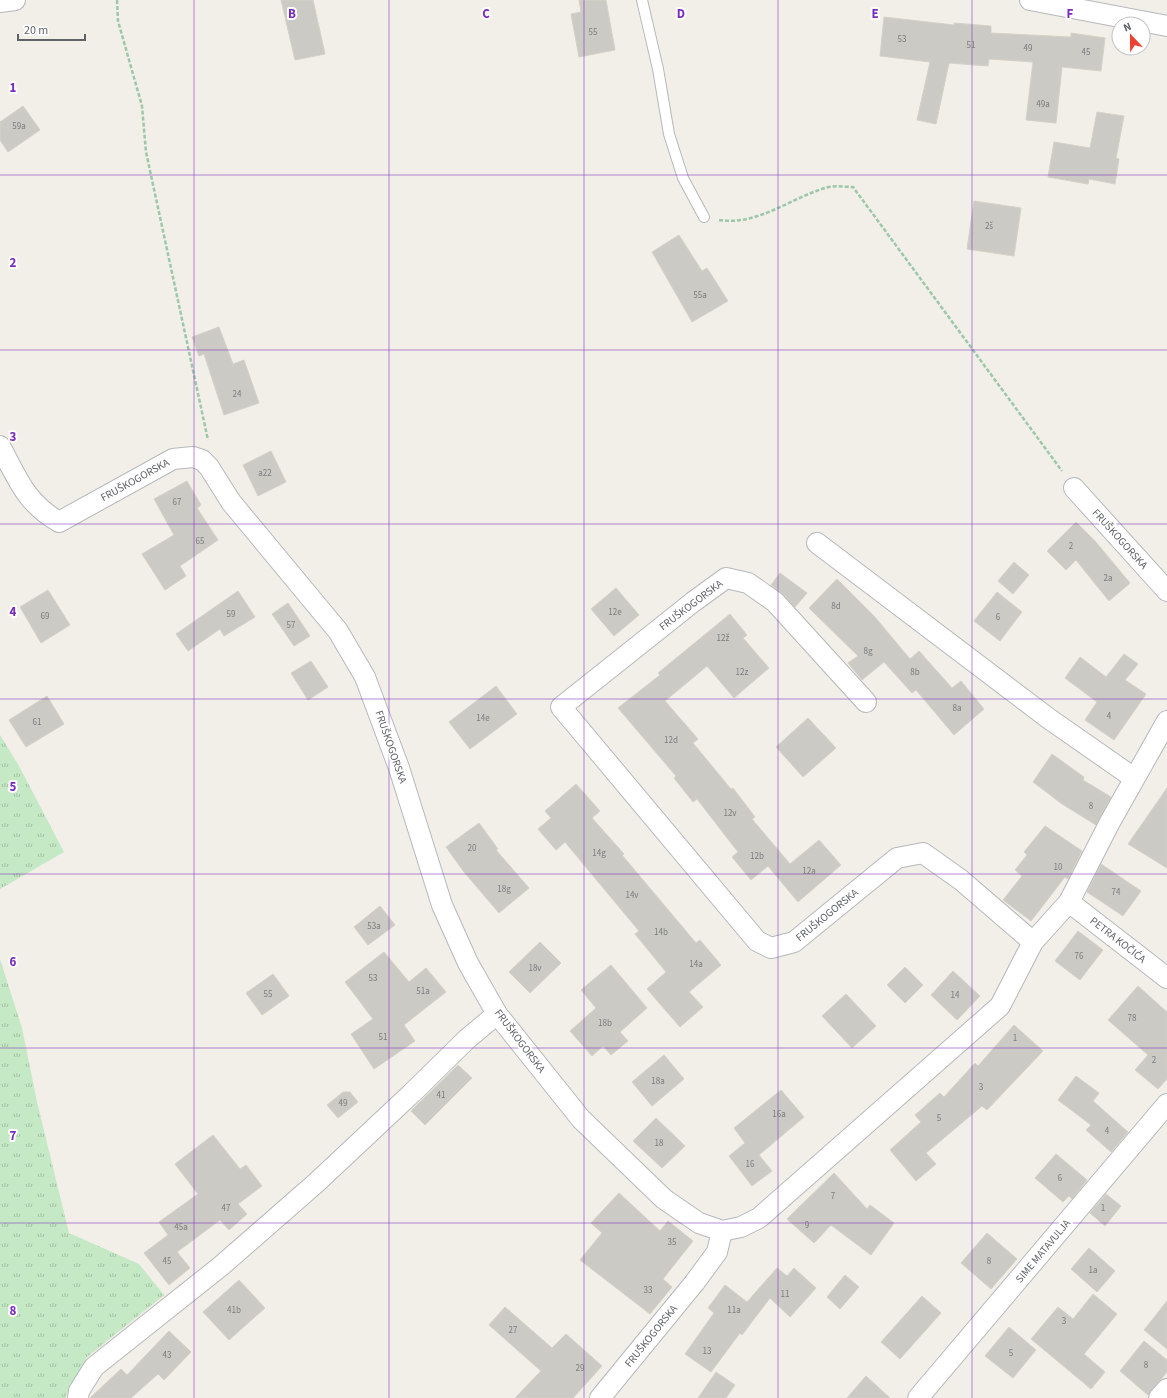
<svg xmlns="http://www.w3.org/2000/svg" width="1167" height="1398" font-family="'Source Sans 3',sans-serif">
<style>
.grass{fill:url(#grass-tufts)}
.building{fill:#cccac5;stroke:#d6d1c6}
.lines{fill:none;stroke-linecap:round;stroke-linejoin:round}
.lane-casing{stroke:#b5b8bc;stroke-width:12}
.street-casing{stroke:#b5b8bc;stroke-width:22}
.path{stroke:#9cc7a9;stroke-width:2.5;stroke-dasharray:4 2;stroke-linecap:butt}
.lane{stroke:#fff;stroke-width:10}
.street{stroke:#fff;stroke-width:20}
.grid{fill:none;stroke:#7b2cbf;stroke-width:1;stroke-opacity:0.55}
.labels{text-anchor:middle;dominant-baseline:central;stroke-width:4;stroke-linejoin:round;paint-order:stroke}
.number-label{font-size:9px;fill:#7a7d7f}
.street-label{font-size:11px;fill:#5f6368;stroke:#fff}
.grid-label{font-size:13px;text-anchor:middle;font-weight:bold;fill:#7b2cbf;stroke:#fff;stroke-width:4;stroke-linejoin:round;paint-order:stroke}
</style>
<defs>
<pattern id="grass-tufts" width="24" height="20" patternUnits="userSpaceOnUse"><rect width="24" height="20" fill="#c5e8c5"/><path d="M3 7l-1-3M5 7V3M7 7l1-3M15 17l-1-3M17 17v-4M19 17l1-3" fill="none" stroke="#a3c0a4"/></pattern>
</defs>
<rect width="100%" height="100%" fill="#f1efe8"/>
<g class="grass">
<path d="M 0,735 L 19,766 L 64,852 L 0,889 Z"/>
<path d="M 0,959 L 22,1028 L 37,1102 L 69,1233 L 139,1264 L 164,1295 L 87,1357 L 65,1398 L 0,1398 Z"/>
</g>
<g class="building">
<path d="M 281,0 L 313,0 L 325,54 L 295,60 Z"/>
<path d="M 579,0 L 606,0 L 615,50 L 579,57 L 571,14 L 581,12 Z"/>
<path d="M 884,17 L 954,25 L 954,23 L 991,26 L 991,33 L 1071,37 L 1071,33 L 1105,38 L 1101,71 L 1062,67 L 1056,123 L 1026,120 L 1033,62 L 989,59 L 988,66 L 949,63 L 936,124 L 917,120 L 930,62 L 880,56 Z"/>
<path d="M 23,106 L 40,130 L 8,152 L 0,140 L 0,122 Z"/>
<path d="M 1097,112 L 1124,116 L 1116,158 L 1119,159 L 1115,184 L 1089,179 L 1088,184 L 1048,177 L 1054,142 L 1090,148 Z"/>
<path d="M 974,201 L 1021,208 L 1014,256 L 967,249 Z"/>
<path d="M 679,235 L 702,271 L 707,268 L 728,301 L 692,322 L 652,252 Z"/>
<path d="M 219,327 L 233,364 L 244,360 L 259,403 L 224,415 L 204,354 L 199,356 L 192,337 Z"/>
<path d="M 271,451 L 286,482 L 258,496 L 243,465 Z"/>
<path d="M 187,481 L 201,505 L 197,508 L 218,540 L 180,566 L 186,576 L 165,590 L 142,554 L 174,535 L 154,499 Z"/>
<path d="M 1076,522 L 1095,541 L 1130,583 L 1109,601 L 1076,560 L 1066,570 L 1047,551 Z"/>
<path d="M 1014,562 L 1029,575 L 1013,594 L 998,581 Z"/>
<path d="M 780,573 L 807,593 L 795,607 L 783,594 L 771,585 Z"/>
<path d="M 837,579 L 874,616 L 910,659 L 919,651 L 952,688 L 961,681 L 984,709 L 954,735 L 916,690 L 912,693 L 884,662 L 862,680 L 848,663 L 858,656 L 809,608 Z"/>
<path d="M 616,588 L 639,615 L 614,636 L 591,609 Z"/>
<path d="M 48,590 L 70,625 L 41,643 L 20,607 Z"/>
<path d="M 238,591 L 255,617 L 224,636 L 220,629 L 188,651 L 176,634 Z"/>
<path d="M 997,592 L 1022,612 L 1000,641 L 974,621 Z"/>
<path d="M 288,603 L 310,636 L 294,646 L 272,614 Z"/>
<path d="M 730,614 L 747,635 L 743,638 L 769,668 L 734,698 L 707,666 L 665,701 L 698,739 L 693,743 L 731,789 L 733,788 L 755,817 L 752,819 L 790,864 L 819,840 L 841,865 L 798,902 L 768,866 L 751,880 L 732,857 L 738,852 L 697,799 L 693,802 L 674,778 L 676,776 L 618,708 L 660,675 L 658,673 Z"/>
<path d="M 1124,654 L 1138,664 L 1125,680 L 1146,694 L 1114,740 L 1085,720 L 1097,702 L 1065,678 L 1080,657 L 1106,677 Z"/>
<path d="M 311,661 L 328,687 L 308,700 L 291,673 Z"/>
<path d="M 496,686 L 517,714 L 470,749 L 449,722 Z"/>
<path d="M 47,696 L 64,724 L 26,747 L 9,720 Z"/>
<path d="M 808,718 L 836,748 L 803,777 L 776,747 Z"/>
<path d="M 1052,754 L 1084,777 L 1083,780 L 1111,797 L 1096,825 L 1062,804 L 1033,782 Z"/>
<path d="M 576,784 L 600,811 L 592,818 L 624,854 L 622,855 L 696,943 L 700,940 L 721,965 L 689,992 L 703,1007 L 680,1027 L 647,989 L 666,972 L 635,934 L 639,931 L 565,842 L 556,850 L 538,829 L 551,818 L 545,811 Z"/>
<path d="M 1167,788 L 1167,868 L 1128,844 Z"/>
<path d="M 479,823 L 498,849 L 496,850 L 529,888 L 499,913 L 464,872 L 446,847 Z"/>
<path d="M 1045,826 L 1082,851 L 1068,879 L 1065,877 L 1031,921 L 1003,900 L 1022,876 L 1015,870 L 1027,855 L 1024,852 Z"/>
<path d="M 1101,864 L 1141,891 L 1123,916 L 1087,892 Z"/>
<path d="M 380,906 L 395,925 L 368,945 L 354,927 Z"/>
<path d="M 1078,931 L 1103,950 L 1080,980 L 1055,961 Z"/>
<path d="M 540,942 L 561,963 L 530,993 L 509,972 Z"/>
<path d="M 384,952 L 409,982 L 426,968 L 446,992 L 404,1025 L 415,1041 L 374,1069 L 351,1034 L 373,1019 L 345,982 Z"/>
<path d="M 611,965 L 647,1008 L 620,1032 L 628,1041 L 611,1055 L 603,1046 L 592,1056 L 570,1031 L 596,1008 L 581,990 Z"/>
<path d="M 905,967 L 923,985 L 905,1003 L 887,985 Z"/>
<path d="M 953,971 L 980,996 L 957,1020 L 931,995 Z"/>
<path d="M 273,974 L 289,996 L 262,1015 L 246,993 Z"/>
<path d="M 1138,986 L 1167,1012 L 1167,1079 L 1158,1089 L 1135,1070 L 1148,1055 L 1108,1020 Z"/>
<path d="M 846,994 L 876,1026 L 852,1048 L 822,1016 Z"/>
<path d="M 1014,1025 L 1043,1051 L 987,1110 L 982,1106 L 926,1153 L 936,1164 L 916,1181 L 890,1150 L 921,1122 L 915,1115 L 940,1093 L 944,1097 L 975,1063 L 978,1066 Z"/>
<path d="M 664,1055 L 684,1079 L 652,1106 L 632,1082 Z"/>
<path d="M 458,1065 L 472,1078 L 425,1125 L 411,1111 Z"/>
<path d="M 1076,1076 L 1099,1093 L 1093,1101 L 1128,1132 L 1111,1152 L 1086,1130 L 1091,1125 L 1058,1100 Z"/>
<path d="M 781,1090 L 804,1117 L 759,1155 L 772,1171 L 752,1186 L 729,1156 L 745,1143 L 734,1128 Z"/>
<path d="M 343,1092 L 350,1092 L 358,1102 L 338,1118 L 327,1105 Z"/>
<path d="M 656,1118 L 685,1146 L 662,1168 L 633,1141 Z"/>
<path d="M 213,1135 L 240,1169 L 246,1165 L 262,1186 L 238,1204 L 247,1214 L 229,1230 L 220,1220 L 177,1252 L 190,1268 L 169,1285 L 144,1253 L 168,1235 L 159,1222 L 198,1194 L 175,1164 Z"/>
<path d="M 1056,1154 L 1087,1180 L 1072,1199 L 1069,1196 L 1063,1202 L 1035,1178 Z"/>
<path d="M 834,1173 L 867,1209 L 870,1205 L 894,1223 L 871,1255 L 831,1225 L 814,1243 L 787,1219 Z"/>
<path d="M 619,1193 L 660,1231 L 668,1221 L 693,1241 L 663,1279 L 672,1287 L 650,1314 L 580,1260 L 602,1233 L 591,1223 Z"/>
<path d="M 1106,1194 L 1121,1206 L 1105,1226 L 1090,1213 Z"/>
<path d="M 987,1233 L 1017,1259 L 991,1289 L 961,1263 Z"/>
<path d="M 1089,1248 L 1115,1271 L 1097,1292 L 1071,1269 Z"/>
<path d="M 777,1268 L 787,1276 L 794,1268 L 816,1288 L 790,1317 L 770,1298 L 742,1335 L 740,1333 L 711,1372 L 685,1354 L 714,1313 L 708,1308 L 725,1285 L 747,1302 Z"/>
<path d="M 845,1275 L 859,1287 L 840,1309 L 827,1297 Z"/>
<path d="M 239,1280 L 265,1308 L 229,1340 L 203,1312 Z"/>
<path d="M 1093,1294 L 1117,1314 L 1084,1354 L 1105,1372 L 1091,1389 L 1031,1339 L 1058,1307 L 1073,1319 Z"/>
<path d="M 922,1296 L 941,1313 L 900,1359 L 881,1342 Z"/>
<path d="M 1167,1301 L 1167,1349 L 1144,1330 Z"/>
<path d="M 505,1307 L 552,1348 L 566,1334 L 602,1366 L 573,1398 L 515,1398 L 541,1371 L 489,1325 Z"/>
<path d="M 1009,1327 L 1036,1350 L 1013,1378 L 985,1356 Z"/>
<path d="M 169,1331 L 191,1352 L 164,1380 L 158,1374 L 131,1398 L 90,1398 L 121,1369 L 127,1375 Z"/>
<path d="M 1144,1341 L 1167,1360 L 1167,1372 L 1148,1395 L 1120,1371 Z"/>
<path d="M 716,1372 L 735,1385 L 726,1398 L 698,1398 Z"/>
<path d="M 866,1376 L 890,1398 L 847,1398 Z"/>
</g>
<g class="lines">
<g class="lane-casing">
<path id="lane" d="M 642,0 L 658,69 L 669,134 L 683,178 L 704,217"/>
</g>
<g class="street-casing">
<g id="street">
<path d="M 1030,0 L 1167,26"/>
<path d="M 0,2 L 15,0"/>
<path d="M 0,446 C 18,479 25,502 59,522 L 173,459 L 193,457 L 202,460 L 209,467 L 231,502 L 338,631 L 365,677 L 399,768 L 442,905 L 468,963 L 497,1014 L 581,1119 L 664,1199 L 699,1223 L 722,1231 L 741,1227 L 759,1218 L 1000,1006 L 1033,942 L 1069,902 L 1110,822 L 1167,721"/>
<path d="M 1074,488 L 1167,591"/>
<path d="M 817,543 L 1048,718 L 1134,778"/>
<path d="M 866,702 L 775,602 L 748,583 L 726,578 L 693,602 L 561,707 L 757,941 L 771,948 L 794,942 L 897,858 L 923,853 L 961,880 L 1033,942"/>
<path d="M 1069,902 L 1167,978"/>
<path d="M 78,1398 L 79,1391 L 94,1367 L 221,1266 L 316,1183 L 412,1093 L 467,1039 L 497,1014"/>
<path d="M 600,1398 L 695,1282 L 717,1252 L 722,1231"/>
<path d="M 918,1398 L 1167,1104"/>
<path d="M 1159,1398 L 1167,1389"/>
</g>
</g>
<g class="path">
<path d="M 117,0 L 118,21 L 142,106 L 146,152 L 208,440"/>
<path d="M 719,220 C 757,226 791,198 825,188 C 833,185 845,187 853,187 L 1062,471"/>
</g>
<use href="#lane" class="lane"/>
<use href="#street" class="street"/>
</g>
<path class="grid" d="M 194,0 L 194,1398M 389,0 L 389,1398M 584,0 L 584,1398M 778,0 L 778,1398M 972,0 L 972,1398M 0,175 L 1167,175M 0,350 L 1167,350M 0,524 L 1167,524M 0,699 L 1167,699M 0,874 L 1167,874M 0,1048 L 1167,1048M 0,1223 L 1167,1223"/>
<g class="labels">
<g class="number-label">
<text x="593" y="32">55</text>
<text x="902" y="39">53</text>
<text x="971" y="45">51</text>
<text x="1028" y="48">49</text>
<text x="1086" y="52">45</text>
<text x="1043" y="104">49a</text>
<text x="19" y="126">59a</text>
<text x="989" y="226">2š</text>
<text x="700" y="295">55a</text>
<text x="237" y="394">24</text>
<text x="265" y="473">a22</text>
<text x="177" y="502">67</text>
<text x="200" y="541">65</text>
<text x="1071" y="546">2</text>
<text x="1108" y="578">2a</text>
<text x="836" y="606">8d</text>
<text x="615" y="612">12e</text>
<text x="231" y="614">59</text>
<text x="45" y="616">69</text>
<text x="998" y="617">6</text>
<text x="291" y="625">57</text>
<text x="723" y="638">12ž</text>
<text x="868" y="651">8g</text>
<text x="742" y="672">12z</text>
<text x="915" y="672">8b</text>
<text x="957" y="708">8a</text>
<text x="1109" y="716">4</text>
<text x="483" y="718">14e</text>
<text x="37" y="722">61</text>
<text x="671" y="740">12d</text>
<text x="1091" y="806">8</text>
<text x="730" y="813">12v</text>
<text x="472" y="848">20</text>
<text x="599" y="853">14g</text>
<text x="757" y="856">12b</text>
<text x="1058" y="867">10</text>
<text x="809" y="871">12a</text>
<text x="504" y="889">18g</text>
<text x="1116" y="892">74</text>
<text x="632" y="895">14v</text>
<text x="374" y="926">53a</text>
<text x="661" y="932">14b</text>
<text x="1079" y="956">76</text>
<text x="696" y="964">14a</text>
<text x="535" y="968">18v</text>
<text x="373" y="978">53</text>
<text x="423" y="991">51a</text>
<text x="268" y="994">55</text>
<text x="955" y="995">14</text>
<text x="1132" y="1018">78</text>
<text x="605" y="1023">18b</text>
<text x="383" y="1037">51</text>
<text x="1015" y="1038">1</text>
<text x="1154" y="1060">2</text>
<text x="658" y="1081">18a</text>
<text x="981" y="1087">3</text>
<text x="441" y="1095">41</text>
<text x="343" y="1103">49</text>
<text x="779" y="1114">16a</text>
<text x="939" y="1118">5</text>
<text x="1107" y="1131">4</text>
<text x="659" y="1143">18</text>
<text x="750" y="1164">16</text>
<text x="1060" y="1178">6</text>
<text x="833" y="1196">7</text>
<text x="226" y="1208">47</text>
<text x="1103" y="1208">1</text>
<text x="807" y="1225">9</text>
<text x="181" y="1227">45a</text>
<text x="672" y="1242">35</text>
<text x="167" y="1261">45</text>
<text x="989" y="1261">8</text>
<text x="1093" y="1270">1a</text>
<text x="648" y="1290">33</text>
<text x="785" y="1294">11</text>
<text x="234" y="1310">41b</text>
<text x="734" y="1310">11a</text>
<text x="1064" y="1321">3</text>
<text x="513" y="1330">27</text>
<text x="707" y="1351">13</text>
<text x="1011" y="1353">5</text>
<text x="167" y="1355">43</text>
<text x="1146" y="1365">8</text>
<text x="580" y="1368">29</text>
</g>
<g class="street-label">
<text transform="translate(135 480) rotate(-29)">FRUŠKOGORSKA</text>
<text transform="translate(1120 539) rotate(48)">FRUŠKOGORSKA</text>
<text transform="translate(691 605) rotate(-37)">FRUŠKOGORSKA</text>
<text transform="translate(391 747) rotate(71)">FRUŠKOGORSKA</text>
<text transform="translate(827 915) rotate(-39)">FRUŠKOGORSKA</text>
<text transform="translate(1118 940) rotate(38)">PETRA KOČIĆA</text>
<text transform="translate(520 1041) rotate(53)">FRUŠKOGORSKA</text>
<text transform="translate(1043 1251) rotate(-50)">SIME MATAVULJA</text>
<text transform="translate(651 1336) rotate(-51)">FRUŠKOGORSKA</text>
</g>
</g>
<g class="grid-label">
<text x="292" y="18">B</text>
<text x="486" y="18">C</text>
<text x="681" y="18">D</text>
<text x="875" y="18">E</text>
<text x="1070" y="18">F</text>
<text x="13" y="92">1</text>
<text x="13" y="267">2</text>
<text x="13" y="441">3</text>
<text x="13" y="616">4</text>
<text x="13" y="791">5</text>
<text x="13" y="966">6</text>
<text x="13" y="1140">7</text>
<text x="13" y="1315">8</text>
</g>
<g transform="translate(1131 36) rotate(338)"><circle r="19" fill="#ffffff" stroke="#bfc1c3"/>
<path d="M0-3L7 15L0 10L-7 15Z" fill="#ea4335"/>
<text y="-6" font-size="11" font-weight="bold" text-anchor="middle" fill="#5f6368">N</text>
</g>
<path d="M18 34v6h67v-6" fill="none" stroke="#5f6368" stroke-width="2"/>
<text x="24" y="34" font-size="12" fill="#5f6368" stroke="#ffffff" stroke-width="3" paint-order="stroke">20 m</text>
</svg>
